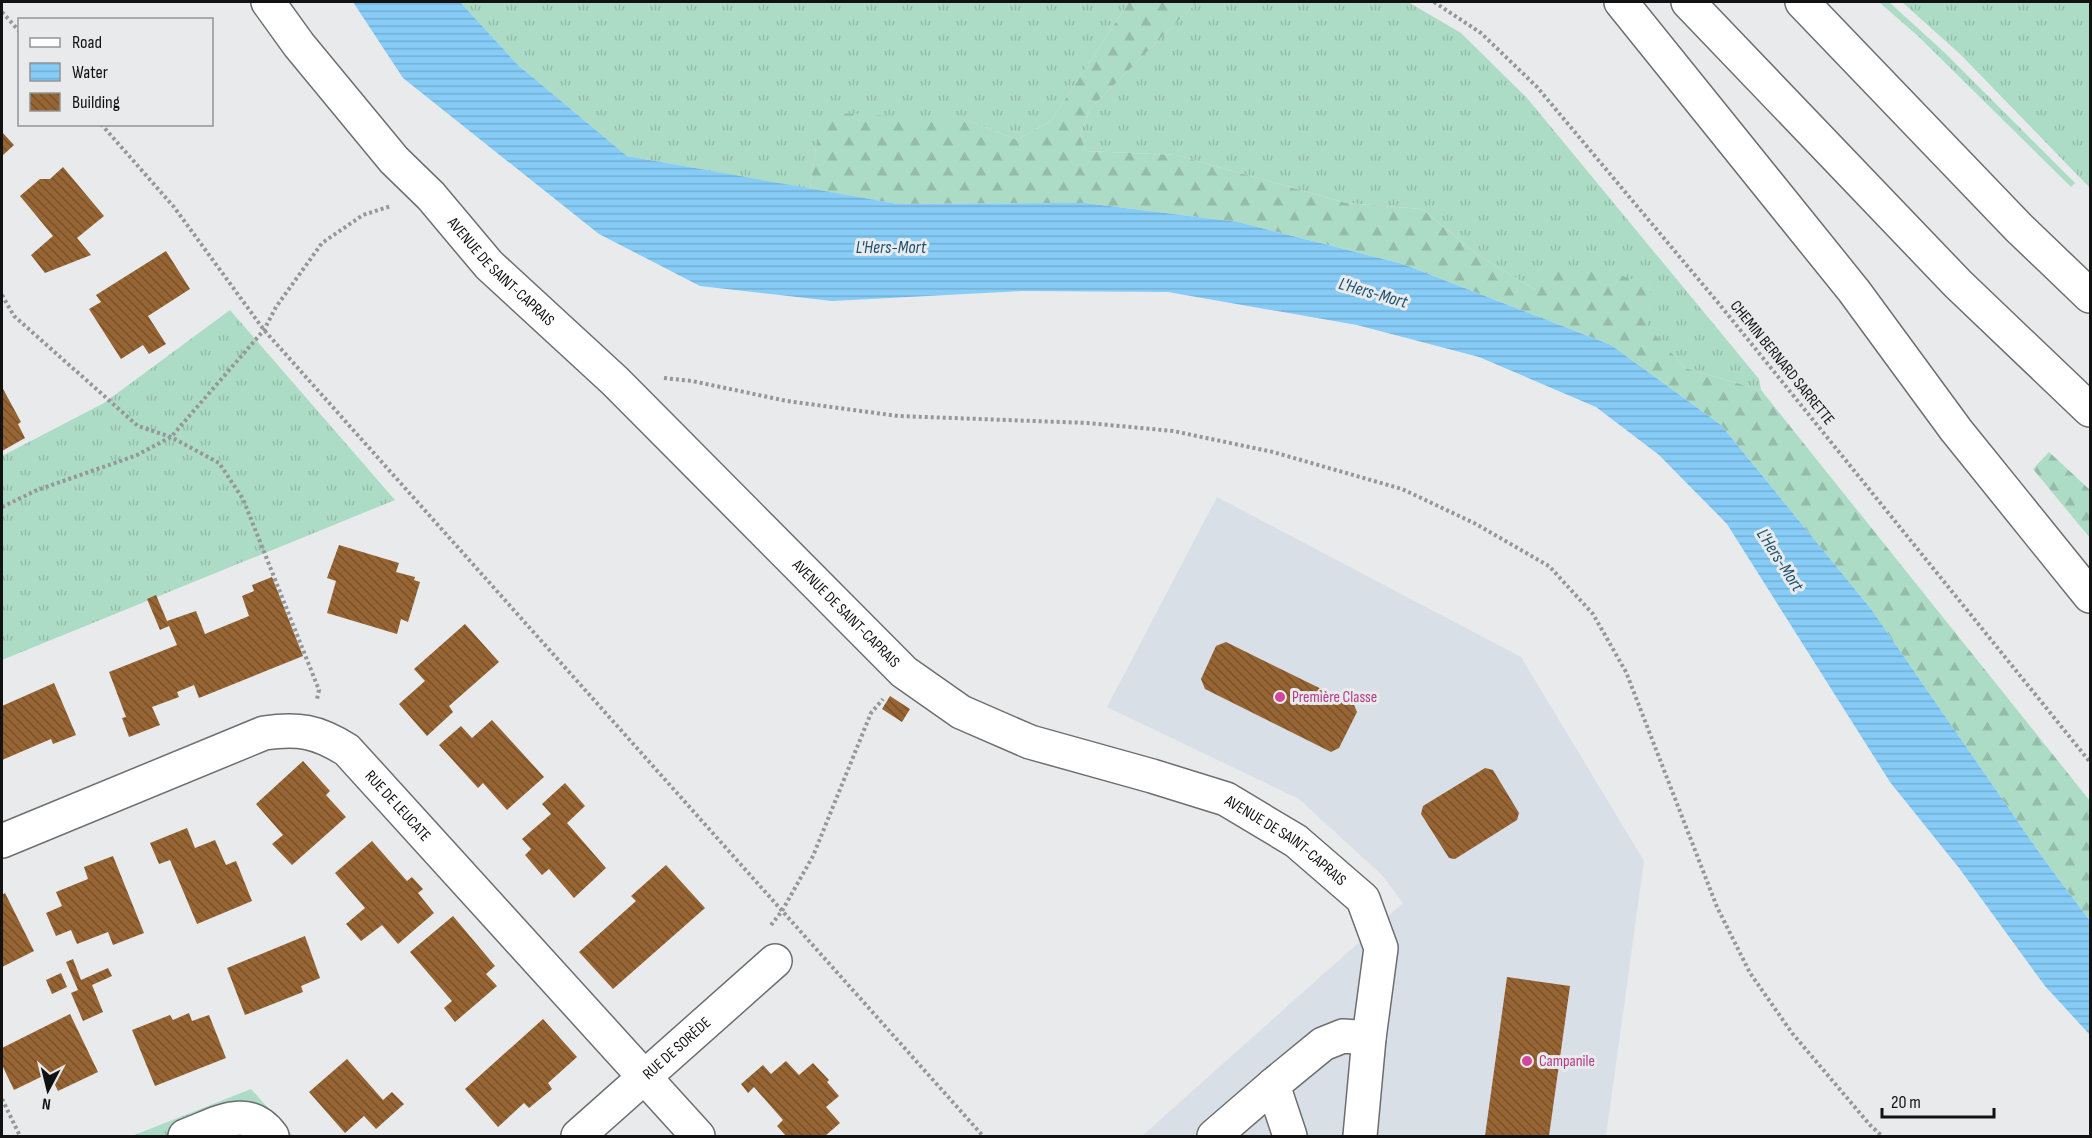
<svg xmlns="http://www.w3.org/2000/svg" width="2092" height="1138" font-family="'Sofia Sans Condensed',sans-serif">
<style>
.built{fill:#d9dfe7}
.grass{fill:url(#grass-tufts)}
.forest{fill:url(#forest-firs)}
.water{fill:url(#water-rules)}
.building{fill:url(#building-back-hatch)}
.lines{fill:none;stroke-linecap:round;stroke-linejoin:round}
.minor-casing{stroke:#6d6e70;stroke-width:36}
.highway-casing{stroke:#6d6e70;stroke-width:36}
.path{stroke:#969799;stroke-width:4;stroke-dasharray:3 3;stroke-linecap:butt}
.minor{stroke:#fff;stroke-width:33}
.highway{stroke:#fff;stroke-width:33}
.hotel-dot{fill:#d1479c;stroke:#e8eaec;stroke-width:2}
.labels{text-anchor:middle;dominant-baseline:central;stroke-width:6;stroke-linejoin:round;paint-order:stroke}
.street-label{font-size:16px;fill:#121213;stroke:#e8eaec}
.hotel-label{font-size:16px;fill:#b23c85;stroke:#e8eaec;text-anchor:start}
.water-label{font-size:18px;font-style:italic;fill:#1c516e;stroke:#e8eaec}
</style>
<defs>
<pattern id="grass-tufts" width="24" height="20" patternUnits="userSpaceOnUse" patternTransform="scale(1.5)"><rect width="24" height="20" fill="#addcc6"/><path d="M3 7l-1-3M5 7V3M7 7l1-3M15 17l-1-3M17 17v-4M19 17l1-3" fill="none" stroke="#94bca9"/></pattern>
<pattern id="forest-firs" width="22" height="20" patternUnits="userSpaceOnUse" patternTransform="scale(1.5)"><rect width="22" height="20" fill="#addcc6"/><path d="M5 1l3.5 6h-7zM16 11l3.5 6h-7z" fill="#94bca9"/></pattern>
<pattern id="water-rules" width="6" height="5" patternUnits="userSpaceOnUse" patternTransform="scale(1.5)"><rect width="6" height="5" fill="#86ccf6"/><path d="M0 2.5h6" fill="none" stroke="#73aed2"/></pattern>
<pattern id="building-back-hatch" width="6" height="6" patternUnits="userSpaceOnUse" patternTransform="scale(1.5)"><rect width="6" height="6" fill="#966533"/><path d="M-1 5l2 2M0 0l6 6M5-1l2 2" fill="none" stroke="#79522a"/></pattern>
</defs>
<rect width="100%" height="100%" fill="#e8eaec"/>
<path class="built" d="M 1217,497 L 1521,657 L 1644,861 L 1606,1136 L 1142,1136 L 1403,903 L 1383,876 L 1299,799 L 1107,707 Z"/>
<g class="grass">
<path d="M 460,2 L 1129,2 L 1051,121 L 1017,140 L 967,120 L 817,140 L 810,189 L 627,156 L 518,65 Z"/>
<path d="M 1197,2 L 1408,2 L 1461,33 L 1527,98 L 1759,379 L 1761,390 L 1685,368 L 1647,327 L 1650,284 L 1536,290 L 1478,255 L 1422,209 L 1346,203 L 1176,155 L 1086,151 L 1080,134 L 1090,109 Z"/>
<path d="M 1879,2 L 1889,2 L 1944,52 L 2075,183 L 2071,187 L 1919,37 Z"/>
<path d="M 1902,2 L 2090,2 L 2090,188 L 1961,55 Z"/>
<path d="M 230,310 L 395,500 L 2,660 L 2,456 L 104,403 Z"/>
<path d="M 251,1089 L 293,1136 L 132,1136 Z"/>
</g>
<g class="forest">
<path d="M 1129,2 L 1197,2 L 1090,109 L 1080,134 L 1086,151 L 1176,155 L 1346,203 L 1422,209 L 1478,255 L 1536,290 L 1549,269 L 1608,272 L 1650,284 L 1648,327 L 1685,368 L 1761,390 L 2090,801 L 2090,921 L 2043,858 L 1871,609 L 1721,425 L 1611,345 L 1403,264 L 1238,222 L 1085,203 L 898,204 L 810,189 L 817,140 L 836,113 L 967,120 L 1017,140 L 1051,121 Z"/>
<path d="M 2049,452 L 2090,490 L 2090,538 L 2033,469 Z"/>
</g>
<path class="water" d="M 353,2 L 460,2 L 518,65 L 627,156 L 898,204 L 1085,203 L 1238,222 L 1403,264 L 1611,345 L 1721,425 L 1871,609 L 2043,858 L 2090,921 L 2090,1035 L 2045,986 L 1959,868 L 1890,782 L 1727,524 L 1659,455 L 1596,407 L 1479,357 L 1357,325 L 1168,292 L 1022,291 L 832,301 L 700,286 L 599,234 L 403,78 Z"/>
<g class="building">
<path d="M 2,132 L 14,145 L 2,156 Z"/>
<path d="M 63,167 L 104,216 L 77,238 L 91,255 L 45,273 L 31,255 L 53,236 L 20,196 L 40,179 L 50,179 Z"/>
<path d="M 166,251 L 190,289 L 148,316 L 166,344 L 149,354 L 143,345 L 121,359 L 89,309 L 101,302 L 96,295 Z"/>
<path d="M 2,387 L 21,422 L 18,424 L 25,438 L 2,451 Z"/>
<path d="M 339,545 L 399,563 L 396,572 L 415,577 L 414,580 L 420,582 L 408,622 L 401,619 L 397,634 L 327,613 L 336,581 L 327,578 Z"/>
<path d="M 272,577 L 303,656 L 199,698 L 194,685 L 177,692 L 179,697 L 152,707 L 160,725 L 129,737 L 122,718 L 126,717 L 109,672 L 177,645 L 169,626 L 160,630 L 147,599 L 156,595 L 167,621 L 196,611 L 205,634 L 249,616 L 242,596 L 254,591 L 252,585 Z"/>
<path d="M 465,624 L 499,662 L 449,706 L 453,712 L 427,736 L 399,704 L 425,681 L 414,669 Z"/>
<path d="M 1226,642 L 1354,705 L 1357,712 L 1339,748 L 1331,752 L 1205,689 L 1201,679 L 1216,646 Z"/>
<path d="M 54,683 L 76,735 L 53,744 L 51,739 L 2,760 L 2,706 Z"/>
<path d="M 890,696 L 910,709 L 902,722 L 882,709 Z"/>
<path d="M 492,720 L 544,777 L 507,810 L 483,783 L 478,788 L 439,745 L 461,726 L 472,738 Z"/>
<path d="M 303,761 L 330,791 L 326,795 L 346,817 L 292,865 L 272,844 L 283,835 L 256,804 Z"/>
<path d="M 1485,768 L 1493,770 L 1519,813 L 1517,820 L 1455,859 L 1449,858 L 1421,814 L 1423,806 Z"/>
<path d="M 565,783 L 585,806 L 567,823 L 606,868 L 574,898 L 549,869 L 542,875 L 525,855 L 531,849 L 522,839 L 551,814 L 542,804 Z"/>
<path d="M 187,828 L 195,848 L 215,840 L 226,865 L 236,861 L 252,901 L 197,924 L 170,860 L 159,864 L 150,843 Z"/>
<path d="M 372,841 L 407,881 L 412,877 L 423,889 L 418,893 L 434,913 L 398,944 L 382,925 L 361,941 L 346,924 L 365,908 L 335,873 Z"/>
<path d="M 113,856 L 144,933 L 113,945 L 108,932 L 77,944 L 71,930 L 56,936 L 46,913 L 62,906 L 56,892 L 88,879 L 84,867 Z"/>
<path d="M 666,865 L 705,908 L 613,989 L 579,952 L 636,901 L 631,896 Z"/>
<path d="M 5,893 L 34,951 L 2,967 L 2,895 Z"/>
<path d="M 453,916 L 495,966 L 486,974 L 497,986 L 455,1022 L 444,1008 L 452,1001 L 410,952 Z"/>
<path d="M 305,936 L 320,978 L 301,986 L 303,992 L 245,1015 L 227,968 Z"/>
<path d="M 73,959 L 81,980 L 108,968 L 112,976 L 92,985 L 103,1012 L 83,1021 L 71,993 L 78,990 L 66,962 Z"/>
<path d="M 61,973 L 67,987 L 52,994 L 46,980 Z"/>
<path d="M 1507,977 L 1570,986 L 1549,1136 L 1485,1136 Z"/>
<path d="M 189,1013 L 192,1021 L 209,1015 L 226,1058 L 155,1086 L 132,1030 L 170,1015 L 173,1020 Z"/>
<path d="M 70,1014 L 98,1072 L 58,1091 L 49,1073 L 14,1090 L 2,1065 L 2,1048 Z"/>
<path d="M 543,1019 L 577,1057 L 548,1083 L 552,1089 L 529,1108 L 524,1103 L 498,1127 L 465,1089 Z"/>
<path d="M 347,1059 L 383,1100 L 392,1092 L 404,1104 L 376,1129 L 364,1116 L 345,1133 L 309,1092 Z"/>
<path d="M 786,1061 L 799,1075 L 813,1063 L 829,1080 L 827,1082 L 839,1096 L 826,1107 L 840,1123 L 825,1136 L 786,1136 L 777,1126 L 783,1120 L 754,1087 L 748,1093 L 741,1084 L 763,1065 L 771,1074 Z"/>
</g>
<g class="lines">
<g class="minor-casing">
<g id="minor">
<path id="s1" d="M 268,2 L 299,45 L 394,160 L 431,196 L 489,265 L 615,381 L 904,672 L 961,712 L 1030,742 L 1152,776 L 1226,799 L 1296,841 L 1363,899 L 1381,948 L 1369,1038 L 1360,1136"/>
<path id="s2" d="M 2,841 L 264,733 C 298,728 317,731 347,750 L 698,1136"/>
<path d="M 1273,1085 L 1290,1136"/>
<path d="M 185,1136 C 216,1125 247,1102 272,1136"/>
<path id="s3" d="M 578,1136 L 775,961"/>
<path d="M 1214,1136 L 1273,1085 L 1323,1044 L 1343,1036 L 1369,1038"/>
</g>
</g>
<g class="highway-casing">
<g id="highway">
<path d="M 1621,2 L 1854,291 L 1956,430 L 2090,596"/>
<path d="M 1688,2 L 1958,284 L 2090,410"/>
<path d="M 1802,2 L 2019,228 L 2090,296"/>
</g>
</g>
<g class="path">
<path d="M 1434,2 L 1481,33 L 1537,87 L 1720,305 L 2090,762"/>
<path d="M 2,12 L 20,32"/>
<path d="M 101,124 L 174,207 L 264,330 L 983,1136"/>
<path d="M 2,295 L 14,316 L 138,426 L 171,437 L 219,463 L 243,499 L 319,690 L 317,699"/>
<path d="M 664,378 L 692,381 L 787,401 L 898,416 L 1088,423 L 1173,431 L 1273,452 L 1402,489 L 1474,523 L 1549,566 L 1593,614 L 1626,672 L 1717,907 L 1750,973 L 1792,1033 L 1870,1125 L 1882,1136"/>
<path d="M 2,507 L 35,491 L 137,455 L 171,437 L 264,330 L 276,307 L 322,243 L 363,215 L 391,206"/>
<path d="M 771,925 L 782,911 L 813,856 L 871,713 L 883,699"/>
<path d="M 2,1099 L 20,1136"/>
</g>
<use href="#minor" class="minor"/>
<use href="#highway" class="highway"/>
</g>
<g class="hotel-dot">
<circle cx="1280" cy="697" r="6"/>
<circle cx="1527" cy="1061" r="6"/>
</g>
<g class="labels">
<g class="street-label">
<text stroke="none"><textPath href="#s1" startOffset="357">AVENUE DE SAINT-CAPRAIS</textPath></text>
<text transform="translate(1782 363) rotate(51)">CHEMIN BERNARD SARRETTE</text>
<text stroke="none"><textPath href="#s1" startOffset="843">AVENUE DE SAINT-CAPRAIS</textPath></text>
<text stroke="none"><textPath href="#s2" startOffset="446">RUE DE LEUCATE</textPath></text>
<text stroke="none"><textPath href="#s1" startOffset="1347">AVENUE DE SAINT-CAPRAIS</textPath></text>
<text stroke="none"><textPath href="#s3" startOffset="132">RUE DE SORÈDE</textPath></text>
</g>
<g class="hotel-label">
<text x="1292" y="697">Première Classe</text>
<text x="1539" y="1061">Campanile</text>
</g>
<g class="water-label">
<text x="891" y="247">L'Hers-Mort</text>
<text transform="translate(1373 293) rotate(16)">L'Hers-Mort</text>
<text transform="translate(1780 560) rotate(57)">L'Hers-Mort</text>
</g>
</g>
<rect width="2092" height="1138" fill="none" stroke="#121213" stroke-width="6"/>
<rect x="18" y="18" width="195" height="108" fill="#e8eaec" stroke="#929495" stroke-width="1.5"/>
<rect x="30" y="38" width="30" height="9" fill="#ffffff" stroke="#929495" stroke-width="1.5"/>
<text x="72" y="48" font-size="18" fill="#121213">Road</text>
<rect x="30" y="63" width="30" height="18" fill="url(#water-rules)" stroke="#929495" stroke-width="1.5"/>
<text x="72" y="78" font-size="18" fill="#121213">Water</text>
<rect x="30" y="93" width="30" height="18" fill="url(#building-back-hatch)" stroke="#929495" stroke-width="1.5"/>
<text x="72" y="108" font-size="18" fill="#121213">Building</text>
<g transform="translate(48 1090) rotate(187)" stroke="#e8eaec" stroke-width="4.5" paint-order="stroke">
<path d="M0-4.5L10 22L0 15L-10 22Z" fill="#121213"/>
<text y="-9" font-size="16" font-weight="bold" text-anchor="middle" fill="#121213">N</text>
</g>
<path d="M1882 1108v9h112v-9" fill="none" stroke="#121213" stroke-width="3"/>
<text x="1891" y="1108" font-size="18" fill="#121213" stroke="#e8eaec" stroke-width="4.5" paint-order="stroke">20 m</text>
</svg>
